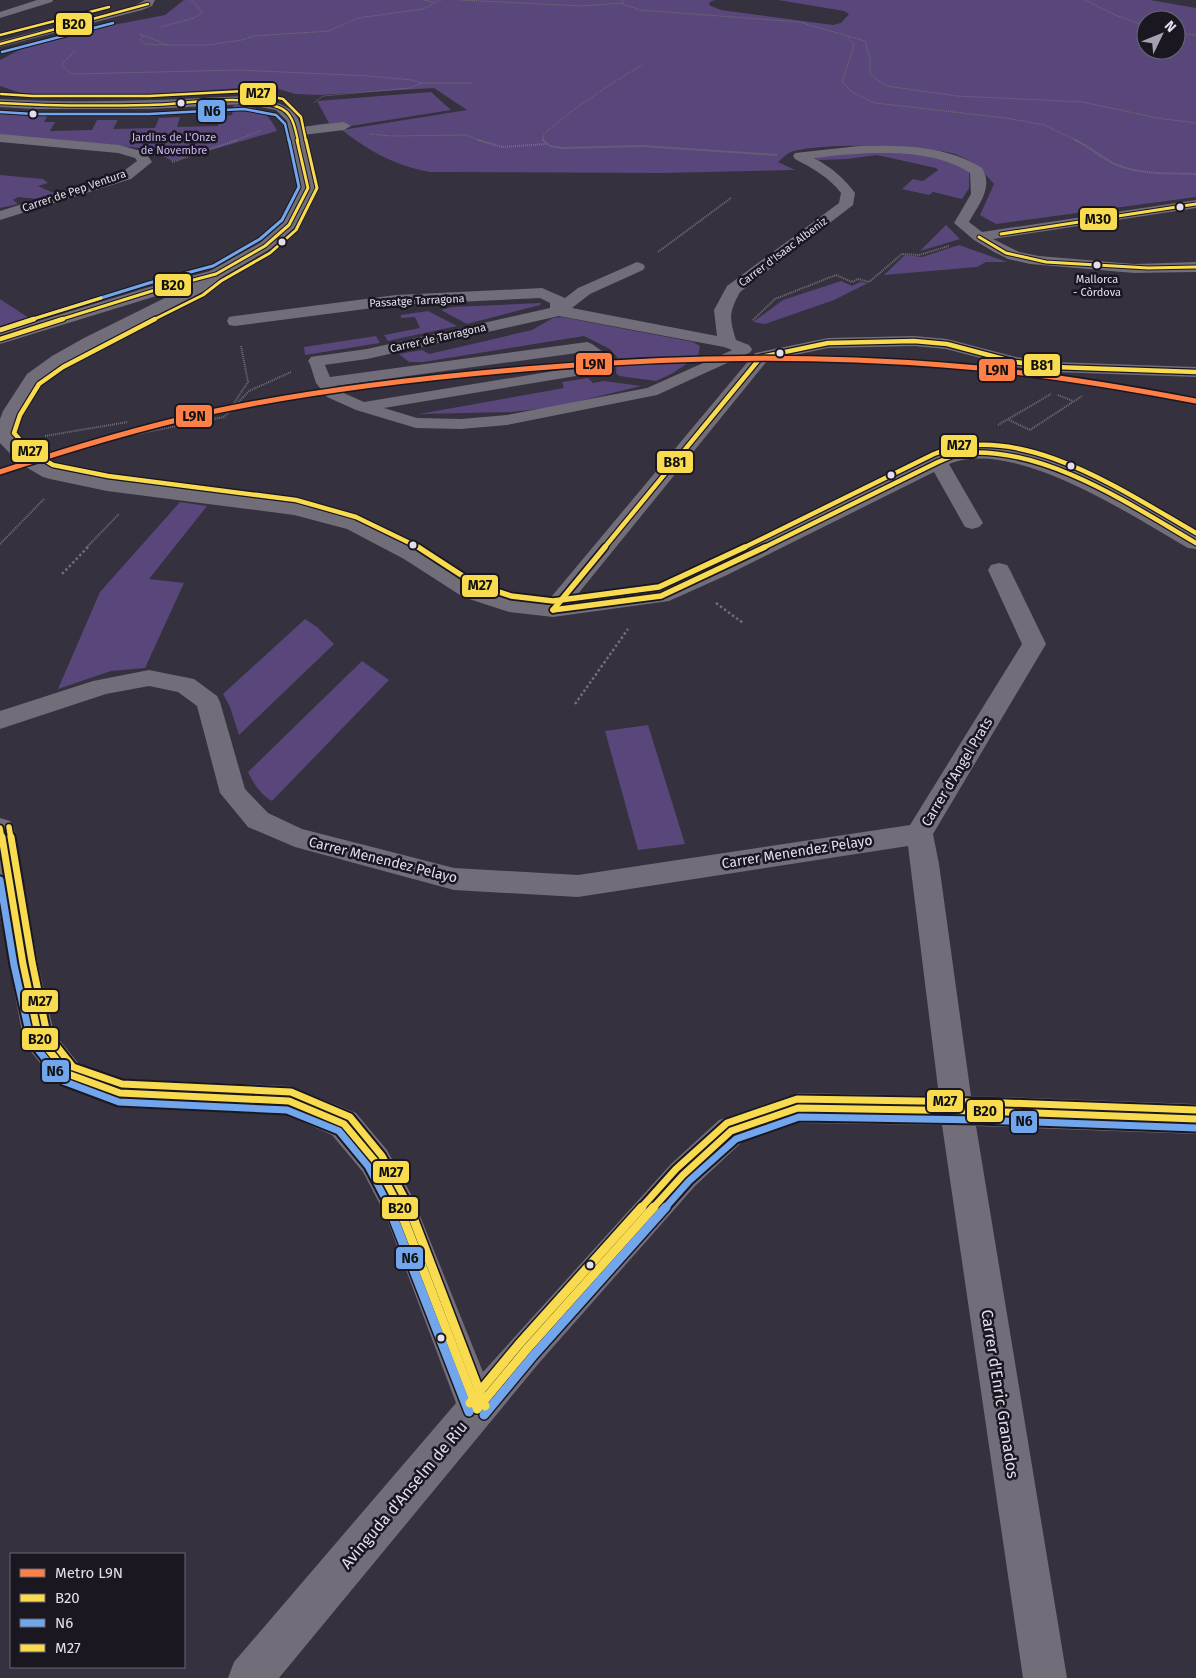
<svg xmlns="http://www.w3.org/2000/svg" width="1196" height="1678" font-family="'Fira Sans',sans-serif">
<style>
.green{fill:#59477b;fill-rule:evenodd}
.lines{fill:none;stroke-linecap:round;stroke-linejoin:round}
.path-far2{stroke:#726f7a;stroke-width:1;stroke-dasharray:1 1;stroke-linecap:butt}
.path-far1{stroke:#726f7a;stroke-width:2;stroke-dasharray:1 1;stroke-linecap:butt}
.path{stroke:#726f7a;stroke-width:2.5;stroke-dasharray:2.5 2.5;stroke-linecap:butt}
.lane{fill:#716d79;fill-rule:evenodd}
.street{fill:#716d79;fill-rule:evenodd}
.bus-1-far5-casing{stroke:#1a1721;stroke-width:4.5}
.bus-1-far4-casing{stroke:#1a1721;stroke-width:5}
.bus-1-far3-casing{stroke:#1a1721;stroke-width:7}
.bus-1-far2-casing{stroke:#1a1721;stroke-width:9}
.bus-1-far1-casing{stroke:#1a1721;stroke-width:11}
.bus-1-casing{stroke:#1a1721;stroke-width:12}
.bus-2-far4-casing{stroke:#1a1721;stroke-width:4.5}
.bus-2-far3-casing{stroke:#1a1721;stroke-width:5}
.bus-2-far2-casing{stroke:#1a1721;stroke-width:7}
.bus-2-far1-casing{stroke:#1a1721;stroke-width:11}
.bus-2-casing{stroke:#1a1721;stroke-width:12}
.bus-3-far5-casing{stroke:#1a1721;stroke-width:4.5}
.bus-3-far4-casing{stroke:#1a1721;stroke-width:5}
.bus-3-far3-casing{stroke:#1a1721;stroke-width:7}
.bus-3-far2-casing{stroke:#1a1721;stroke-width:9}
.bus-3-far1-casing{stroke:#1a1721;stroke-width:11}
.bus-3-casing{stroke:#1a1721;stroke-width:12}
.bus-4-far1-casing{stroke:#1a1721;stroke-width:7}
.bus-4-casing{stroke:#1a1721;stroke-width:9}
.bus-5-casing{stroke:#1a1721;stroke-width:5}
.bus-1-far5{stroke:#f9db4f;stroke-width:2.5}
.bus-1-far4{stroke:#f9db4f;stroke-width:3}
.bus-1-far3{stroke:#f9db4f;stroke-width:4.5}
.bus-1-far2{stroke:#f9db4f;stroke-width:5.5}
.bus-1-far1{stroke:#f9db4f;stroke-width:7}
.bus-1{stroke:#f9db4f;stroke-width:9}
.bus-2-far4{stroke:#71a6ec;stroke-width:2.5}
.bus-2-far3{stroke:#71a6ec;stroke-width:3}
.bus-2-far2{stroke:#71a6ec;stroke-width:4.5}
.bus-2-far1{stroke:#71a6ec;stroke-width:7}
.bus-2{stroke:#71a6ec;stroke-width:9}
.bus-3-far5{stroke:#f9db4f;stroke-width:2.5}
.bus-3-far4{stroke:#f9db4f;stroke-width:3}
.bus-3-far3{stroke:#f9db4f;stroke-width:4.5}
.bus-3-far2{stroke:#f9db4f;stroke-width:5.5}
.bus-3-far1{stroke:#f9db4f;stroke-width:7}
.bus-3{stroke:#f9db4f;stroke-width:9}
.bus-4-far1{stroke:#f9db4f;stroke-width:4.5}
.bus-4{stroke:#f9db4f;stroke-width:5.5}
.bus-5{stroke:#f9db4f;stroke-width:3}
.metro-1-casing{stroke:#1a1721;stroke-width:8}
.metro-1{stroke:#ff8046;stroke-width:5}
.bus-dot{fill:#e2deed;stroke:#1a1721;stroke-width:2}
.labels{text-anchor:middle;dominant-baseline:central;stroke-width:5;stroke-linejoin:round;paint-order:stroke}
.far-park-label{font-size:11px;fill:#c9b4f5;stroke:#1a1721}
.far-street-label{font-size:11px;fill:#e2deed;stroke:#1a1721}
.far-bus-label{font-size:11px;fill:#e2deed;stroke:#1a1721}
.street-label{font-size:14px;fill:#e2deed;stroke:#1a1721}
.near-street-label{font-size:16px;fill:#e2deed;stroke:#1a1721}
.line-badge{stroke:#1a1721;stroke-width:2}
.pale-badge-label{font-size:14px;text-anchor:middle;font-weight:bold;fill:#111}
</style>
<rect width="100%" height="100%" fill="#35313e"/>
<g class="green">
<path d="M 184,0 L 715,0 L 710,2 L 709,5 L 721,10 L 833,25 L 841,23 L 849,14 L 844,11 L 778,0 L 1150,0 L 1196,8 L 1196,197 L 996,224 L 980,215 L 994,184 C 984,172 970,159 955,154 C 925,145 820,142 791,152 C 786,154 782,159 778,162 L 795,170 L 661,173 L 431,172 C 397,167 369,151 342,130 L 467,110 L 434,88 L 319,95 L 295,94 L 269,86 L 93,98 L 21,93 L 0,86 L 0,60 L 29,45 L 56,36 L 165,15 ZM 1146,20 L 1176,20 L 1176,50 L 1146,50 Z"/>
<path d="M 431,92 L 451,110 L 338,128 L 314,128 L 313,125 L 329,123 L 317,101 Z"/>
<path d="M 234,105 C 258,107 266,109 277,131 L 172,161 L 151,149 L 0,135 L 0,114 L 48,115 L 44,122 L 55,122 L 50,131 L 92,130 L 97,120 L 118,120 L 113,129 L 155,128 L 159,118 L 180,117 L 177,127 L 218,126 L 222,116 L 232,115 Z"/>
<path d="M 855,152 C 893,153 936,151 969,171 L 969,188 L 962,199 L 933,192 L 929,195 L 902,189 L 913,179 L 923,181 L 938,170 L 936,168 L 877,155 L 847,159 L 818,160 L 815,158 L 815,156 Z"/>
<path d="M 0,175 L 43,179 L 48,183 L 38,186 L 56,194 L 37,199 L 18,197 L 13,200 L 18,204 L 0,208 Z"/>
<path d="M 946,225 L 960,239 L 920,251 Z"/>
<path d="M 959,245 L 1007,262 L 986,262 L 977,267 L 884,275 L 905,255 L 922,257 Z"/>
<path d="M 841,281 L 852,286 L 860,282 L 868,283 L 834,300 L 765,324 L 753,322 L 783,300 Z"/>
<path d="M 0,299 L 29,318 L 0,327 Z"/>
<path d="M 541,303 L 540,305 L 467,324 L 441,310 L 452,307 Z"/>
<path d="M 428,311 L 457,326 L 388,341 L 384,335 L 420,328 L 415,317 L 401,318 L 401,315 Z"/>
<path d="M 562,317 L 693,342 L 700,346 L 698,356 L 673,373 L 656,381 L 619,376 L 616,373 L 617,357 L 610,349 L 584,336 L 423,362 L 409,362 L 399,354 L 422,350 L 429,354 L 532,330 L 553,318 Z"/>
<path d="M 376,336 L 380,343 L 305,355 L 304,347 Z"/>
<path d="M 588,378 L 593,383 L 604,381 L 641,386 L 555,407 L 511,412 L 419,414 L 564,388 L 562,382 Z"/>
<path d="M 180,502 L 207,506 L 149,579 L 184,583 L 145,668 L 111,671 L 58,689 L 100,592 Z"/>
<path d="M 305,619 L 317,627 L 334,644 L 239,735 L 230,707 L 223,694 Z"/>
<path d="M 362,661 L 389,680 L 272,801 C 260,794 254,784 248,772 Z"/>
<path d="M 648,725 L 685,844 L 638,850 L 605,731 Z"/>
</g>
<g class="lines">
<g class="path-far2">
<path d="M 424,0 L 433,2"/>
<path d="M 460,0 L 580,6 L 623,3"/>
<path d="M 622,0 L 623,4 L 640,10 L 799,22 L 865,41 L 870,57 L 870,74 L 886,86 L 957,96 L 1083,102 L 1157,118 L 1196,123"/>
<path d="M 1085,0 L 1115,15 L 1146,26"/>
<path d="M 161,27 L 194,18 L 202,13 L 196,4 L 190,0"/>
<path d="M 1176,33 L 1196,35"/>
<path d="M 139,34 L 168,45 L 208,45 L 242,40 L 254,36 L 329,31 L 358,18 L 423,9 C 430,6 434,2 441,0"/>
<path d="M 143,36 L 140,39 L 145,44 L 167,45"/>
<path d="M 848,37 L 854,45 L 842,82 L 852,92 L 875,103 L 1006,118 L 1044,125 L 1078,141"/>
<path d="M 75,51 L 62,64 L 66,70 L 74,74 L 240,70 L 369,76 L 412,80 L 422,83 L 410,88 L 323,96 L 313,103"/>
<path d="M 422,83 L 472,83"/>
<path d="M 370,134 L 391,136 L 466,135 L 481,141"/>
<path d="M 234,141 L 262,130"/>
<path d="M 543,141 L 543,135 C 573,108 607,86 642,65"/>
</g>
<g class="path-far1">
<path d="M 478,140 L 502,147 L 546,144"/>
<path d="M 543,140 L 550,146 L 563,148 L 642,146 L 777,155"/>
<path d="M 1075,140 C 1090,147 1102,158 1115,164 C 1140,175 1170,173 1196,174"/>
<path d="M 172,162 L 237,140"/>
<path d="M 658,252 L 731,198"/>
<path d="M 753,320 L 775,299 L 836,275 L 852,282 L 858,279 L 869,282 L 902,254 L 919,255 L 949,246"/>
<path d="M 1058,395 L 1073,401"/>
<path d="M 230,409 L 248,382 L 241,346"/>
<path d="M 1009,420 L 1030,430 L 1082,396"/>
<path d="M 998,425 L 1051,394"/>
<path d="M 45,436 L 128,422"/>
<path d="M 68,447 L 224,417 L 249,391 L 291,372"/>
<path d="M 0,544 L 44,499"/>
<path d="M 86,548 L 119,514"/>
</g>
<g class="path">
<path d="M 62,574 L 88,547"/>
<path d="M 716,603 L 743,623"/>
<path d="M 575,704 L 628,629"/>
</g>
<path class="lane" d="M 587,342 L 592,344 L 613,359 L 594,373 L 384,408 L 417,418 L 461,419 L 507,415 L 647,388 L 739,347 L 749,347 L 752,350 L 749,353 L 657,395 L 507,425 L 461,429 L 416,428 L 356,410 L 327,397 L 316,383 L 309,361 L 312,358 L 322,358 L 330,377 ZM 584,352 L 595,359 L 584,366 L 364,402 L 339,391 L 335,386 Z"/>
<g class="street">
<path d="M 37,0 L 53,0 L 52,2 L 0,18 L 0,12 Z"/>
<path d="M 145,0 L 155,0 L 152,6 L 142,10 L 0,47 L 0,41 L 134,6 Z"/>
<path d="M 245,96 C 267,101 295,101 301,127 L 344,122 L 351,126 L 344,130 L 303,135 L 315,188 L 294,228 L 270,249 L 222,277 L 204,291 L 96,346 L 64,364 L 40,382 L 21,411 L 15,434 L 17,439 L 33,455 L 56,468 L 107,479 L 295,503 L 361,521 L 420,549 L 479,587 L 512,598 L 547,602 L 755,353 L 828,338 L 914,336 L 947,339 L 1016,357 L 1054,362 L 1196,367 L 1196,377 L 1054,372 L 1015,367 L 946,349 L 914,346 L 828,348 L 767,361 L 573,600 L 656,590 L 711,565 L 931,458 C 942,454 952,449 964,447 C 1038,439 1133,499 1196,534 L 1196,549 L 1188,548 C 1132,516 1014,437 949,464 L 983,523 L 979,527 L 972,529 L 965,527 L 934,472 L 727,575 L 669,601 L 553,617 L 509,612 L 463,597 L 404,559 L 347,529 L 294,515 L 107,491 L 50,479 L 43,477 L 19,463 L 0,443 L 0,419 L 3,411 L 27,374 L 52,356 L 84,338 L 189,286 L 0,344 L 0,333 L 146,288 L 210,271 L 260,243 L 283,223 L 301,188 L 287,121 L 276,110 L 245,104 L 149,109 L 33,109 L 0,107 L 0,99 C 82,104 163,100 245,96 Z"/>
<path d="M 0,134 L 119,145 L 145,152 L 152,162 L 131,179 L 0,220 L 0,211 L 121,173 L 137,161 L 135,158 L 118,153 L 0,142 Z"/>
<path d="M 859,146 C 899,145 947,145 982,168 C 994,188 978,205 969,222 L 982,232 L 1196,200 L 1196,208 L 993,239 L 1019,252 L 1039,256 L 1134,264 L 1196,262 L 1196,272 L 1134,273 L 1030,264 L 1008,259 L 994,252 L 974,240 L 954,223 L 971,194 L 970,173 C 931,146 860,152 814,158 C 831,167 844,178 855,193 L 853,205 L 740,292 C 729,313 729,317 736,340 L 749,345 L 752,349 L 749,353 L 743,354 L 724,347 L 559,316 L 367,359 L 317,366 L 311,365 L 308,361 L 311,357 L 317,356 L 367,349 L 550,308 L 550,303 L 540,298 L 396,305 L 235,326 L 229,325 L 227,321 L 229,317 L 235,316 L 396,295 L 542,288 L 565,298 L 578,288 L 637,262 L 643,264 L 645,267 L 643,270 L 590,294 L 572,308 L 717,336 L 714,310 L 727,286 L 839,203 L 841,193 C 829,177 812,168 795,159 L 793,156 L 795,153 Z"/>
<path d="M 999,563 L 1007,565 L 1010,570 L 1046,644 L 933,834 L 939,864 L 971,1096 L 1196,1104 L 1196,1134 L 976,1126 L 1067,1678 L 1023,1678 L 942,1125 L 798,1123 L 742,1142 L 695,1186 L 539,1363 L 279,1678 L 228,1678 L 234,1662 L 456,1403 L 385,1214 L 363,1172 L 332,1135 L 287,1115 L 120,1107 L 57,1084 L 28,1048 L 23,1038 L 0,914 L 0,818 L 10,821 L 14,828 L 38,964 L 54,1033 L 79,1064 L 120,1079 L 289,1086 L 356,1113 L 387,1150 L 412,1196 L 483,1372 L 671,1164 L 719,1120 L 798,1093 L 939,1096 L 908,846 L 578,897 L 454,890 L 295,847 L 248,827 L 220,793 L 197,706 L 178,692 L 149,686 L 106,694 L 0,729 L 0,711 L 93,681 L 149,670 L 194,679 L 217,696 L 220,702 L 245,789 L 268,813 L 302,829 L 454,868 L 578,875 L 910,825 L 1022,644 L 988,570 L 991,565 Z"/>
</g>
<g class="bus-1-far5-casing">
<g id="bus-1-far5">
<path d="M 0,44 L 148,4"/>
<path d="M 0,103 C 49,106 100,106 149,105 C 189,104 240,93 278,107 C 293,112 295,128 298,141"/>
</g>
</g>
<g class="bus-1-far4-casing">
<path id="bus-1-far4" d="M 59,320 L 152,291 L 216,274 L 265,246 L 289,225 L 308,188 L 297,140"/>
</g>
<g class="bus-1-far3-casing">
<path id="bus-1-far3" d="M 0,339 L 63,319"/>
</g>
<g class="bus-1-far2-casing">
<path id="bus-1-far2" d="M 0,828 L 2,839"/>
</g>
<g class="bus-1-far1-casing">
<g id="bus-1-far1">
<path d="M 2,837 L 23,964 L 39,1038 L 68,1074 L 120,1093 L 289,1101 L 344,1124 L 375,1161 L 400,1208"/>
<path d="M 653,1208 L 683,1175 L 731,1131 L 798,1108 L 980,1111 L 1196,1119"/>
</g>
</g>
<g class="bus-1-casing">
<g id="bus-1">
<path d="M 399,1207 L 477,1409"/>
<path d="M 477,1409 L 526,1350 L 654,1207"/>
</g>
</g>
<g class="bus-2-far4-casing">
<g id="bus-2-far4">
<path d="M 2,52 L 113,23"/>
<path d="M 0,112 L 33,114 L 149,114 L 244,109 L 276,115 L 285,124 L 289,141"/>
</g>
</g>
<g class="bus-2-far3-casing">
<path id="bus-2-far3" d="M 30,320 L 149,283 L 213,266 L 260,239 L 282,220 L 299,187 L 289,140"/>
</g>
<g class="bus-2-far2-casing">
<path id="bus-2-far2" d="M 0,330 L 34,319"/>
</g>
<g class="bus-2-far1-casing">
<g id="bus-2-far1">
<path d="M 0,880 L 14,965 L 31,1041 L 63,1081 L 119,1102 L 287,1110 L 339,1131 L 368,1166 L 390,1208"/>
<path d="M 665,1208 L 689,1181 L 736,1139 L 799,1117 L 980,1120 L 1196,1128"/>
</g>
</g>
<g class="bus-2-casing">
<g id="bus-2">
<path d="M 389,1207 L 469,1412"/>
<path d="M 484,1415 L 533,1356 L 666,1207"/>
</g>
</g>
<g class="bus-3-far5-casing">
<g id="bus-3-far5">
<path d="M 0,35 L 109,7"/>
<path d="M 1,94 L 33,96 L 149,96 L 245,91 L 283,99 L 301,117 L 306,141"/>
</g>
</g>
<g class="bus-3-far4-casing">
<g id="bus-3-far4">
<path d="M 30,320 L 101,298"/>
<path d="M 153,320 L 203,295 L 221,281 L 270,253 L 296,230 L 317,188 L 306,140"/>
</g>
</g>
<g class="bus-3-far3-casing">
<g id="bus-3-far3">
<path d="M 155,319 L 63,367 L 39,384 L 20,415 L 14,433 L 31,452 L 53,465 L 108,476 L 296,500 L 356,517 L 420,548"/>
<path d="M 0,330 L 34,319"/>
<path d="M 743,548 L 934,454 C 1020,419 1124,492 1196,533"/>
</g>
</g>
<g class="bus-3-far2-casing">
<g id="bus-3-far2">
<path d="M 418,547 L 475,584 L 511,596 L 553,601 L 659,587 L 745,547"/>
<path d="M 9,827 L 11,839"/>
</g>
</g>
<g class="bus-3-far1-casing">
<g id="bus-3-far1">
<path d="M 11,837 L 32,962 L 47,1034 L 73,1067 L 122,1084 L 291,1092 L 350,1117 L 382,1156 L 410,1208"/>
<path d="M 641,1208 L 676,1169 L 727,1123 L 797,1099 L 980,1102 L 1196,1110"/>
</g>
</g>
<g class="bus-3-casing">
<g id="bus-3">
<path d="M 409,1207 L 485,1406"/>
<path d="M 470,1403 L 519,1344 L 642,1207"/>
</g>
</g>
<g class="bus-4-far1-casing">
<g id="bus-4-far1">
<path d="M 604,548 L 761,357 L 828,343 L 914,341 L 947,344 L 1015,362 L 1054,367 L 1196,372"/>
<path d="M 763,548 L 938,462 C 946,459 954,454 963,453 C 1044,446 1129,504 1196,543"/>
</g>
</g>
<g class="bus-4-casing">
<g id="bus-4">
<path d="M 553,610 L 605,547"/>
<path d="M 553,610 L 661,596 L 765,547"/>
</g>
</g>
<g class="bus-5-casing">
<g id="bus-5">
<path d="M 1001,234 L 1196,204"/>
<path d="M 979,237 L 1006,253 L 1046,262 L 1148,268 L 1196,267"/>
</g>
</g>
<use href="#bus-1-far5" class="bus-1-far5"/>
<use href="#bus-1-far4" class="bus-1-far4"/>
<use href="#bus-1-far3" class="bus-1-far3"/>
<use href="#bus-1-far2" class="bus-1-far2"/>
<use href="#bus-1-far1" class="bus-1-far1"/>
<use href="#bus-1" class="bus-1"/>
<use href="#bus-2-far4" class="bus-2-far4"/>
<use href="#bus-2-far3" class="bus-2-far3"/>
<use href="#bus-2-far2" class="bus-2-far2"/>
<use href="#bus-2-far1" class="bus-2-far1"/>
<use href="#bus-2" class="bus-2"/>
<use href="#bus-3-far5" class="bus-3-far5"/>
<use href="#bus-3-far4" class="bus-3-far4"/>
<use href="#bus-3-far3" class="bus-3-far3"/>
<use href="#bus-3-far2" class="bus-3-far2"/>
<use href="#bus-3-far1" class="bus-3-far1"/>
<use href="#bus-3" class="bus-3"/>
<use href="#bus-4-far1" class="bus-4-far1"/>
<use href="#bus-4" class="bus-4"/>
<use href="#bus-5" class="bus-5"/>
<g class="metro-1-casing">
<path id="metro-1" d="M 0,472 C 69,449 139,428 211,412 C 314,390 419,378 524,369 C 663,357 804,354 943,365 C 1028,371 1112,385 1196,401"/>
</g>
<use href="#metro-1" class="metro-1"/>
</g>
<g class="bus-dot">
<circle cx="181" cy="103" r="4.5"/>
<circle cx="33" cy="114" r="4.5"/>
<circle cx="1180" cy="207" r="4.5"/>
<circle cx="282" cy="242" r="4.5"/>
<circle cx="1097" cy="265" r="4.5"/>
<circle cx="780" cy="353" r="4.5"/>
<circle cx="1071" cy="466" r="4.5"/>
<circle cx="891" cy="475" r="4.5"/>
<circle cx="413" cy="545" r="4.5"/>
<circle cx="590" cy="1265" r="4.5"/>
<circle cx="441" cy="1338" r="4.5"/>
</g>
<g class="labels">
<g class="far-park-label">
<text x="174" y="137">Jardins de L'Onze<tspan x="174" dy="13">de Novembre</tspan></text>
</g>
<g class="far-street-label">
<text transform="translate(74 191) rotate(-19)">Carrer de Pep Ventura</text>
<text transform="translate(783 252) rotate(-37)">Carrer d'Isaac Albeniz</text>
<text transform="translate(417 301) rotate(-3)">Passatge Tarragona</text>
<text transform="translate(438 338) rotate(-13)">Carrer de Tarragona</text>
</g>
<g class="far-bus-label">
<text x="1097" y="279">Mallorca<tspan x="1097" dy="13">- Còrdova</tspan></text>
</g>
<g class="street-label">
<text transform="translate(957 772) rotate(-59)">Carrer d'Angel Prats</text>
<text transform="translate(797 852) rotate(-9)">Carrer Menendez Pelayo</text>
<text transform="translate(383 860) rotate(14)">Carrer Menendez Pelayo</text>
</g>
<g class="near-street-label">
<text transform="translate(1000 1394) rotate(81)">Carrer d'Enric Granados</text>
<text transform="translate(404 1495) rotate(-50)">Avinguda d'Anselm de Riu</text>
</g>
</g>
<g class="line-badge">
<rect x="55" y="12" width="38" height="24" rx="5" fill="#f9db4f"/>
<rect x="239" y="82" width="38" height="24" rx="5" fill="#f9db4f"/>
<rect x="197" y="99" width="29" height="24" rx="5" fill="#71a6ec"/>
<rect x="1079" y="207" width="39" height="24" rx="5" fill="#f9db4f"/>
<rect x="154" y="273" width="38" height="24" rx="5" fill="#f9db4f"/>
<rect x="575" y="352" width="38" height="24" rx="5" fill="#ff8046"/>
<rect x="1023" y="353" width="38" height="24" rx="5" fill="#f9db4f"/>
<rect x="978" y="358" width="38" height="24" rx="5" fill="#ff8046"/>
<rect x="175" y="404" width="38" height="24" rx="5" fill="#ff8046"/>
<rect x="940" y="434" width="38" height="24" rx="5" fill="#f9db4f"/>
<rect x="11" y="439" width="38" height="24" rx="5" fill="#f9db4f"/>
<rect x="656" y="450" width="38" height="24" rx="5" fill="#f9db4f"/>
<rect x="461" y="574" width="38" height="24" rx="5" fill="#f9db4f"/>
<rect x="21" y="989" width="38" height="24" rx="5" fill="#f9db4f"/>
<rect x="21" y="1027" width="38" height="24" rx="5" fill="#f9db4f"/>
<rect x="41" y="1059" width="29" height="24" rx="5" fill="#71a6ec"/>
<rect x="926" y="1089" width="38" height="24" rx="5" fill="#f9db4f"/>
<rect x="966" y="1099" width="38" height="24" rx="5" fill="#f9db4f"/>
<rect x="1010" y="1110" width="28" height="24" rx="5" fill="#71a6ec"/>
<rect x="372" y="1160" width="38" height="24" rx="5" fill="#f9db4f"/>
<rect x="381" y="1196" width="38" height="24" rx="5" fill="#f9db4f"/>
<rect x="395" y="1246" width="29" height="24" rx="5" fill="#71a6ec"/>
</g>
<g class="pale-badge-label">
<text x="74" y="29">B20</text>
<text x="258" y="98">M27</text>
<text x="212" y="116">N6</text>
<text x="1098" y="224">M30</text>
<text x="173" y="290">B20</text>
<text x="594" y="369">L9N</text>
<text x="1042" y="370">B81</text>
<text x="997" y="375">L9N</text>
<text x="194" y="421">L9N</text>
<text x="959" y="450">M27</text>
<text x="30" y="456">M27</text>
<text x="675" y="467">B81</text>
<text x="480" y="590">M27</text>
<text x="40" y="1006">M27</text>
<text x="40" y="1044">B20</text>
<text x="55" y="1076">N6</text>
<text x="945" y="1106">M27</text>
<text x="985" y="1116">B20</text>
<text x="1024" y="1126">N6</text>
<text x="391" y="1177">M27</text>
<text x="400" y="1213">B20</text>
<text x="410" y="1263">N6</text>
</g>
<rect x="10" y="1553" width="175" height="115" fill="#1a1721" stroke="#6a6773"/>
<rect x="20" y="1569" width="25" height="8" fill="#ff8046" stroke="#6a6773"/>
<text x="55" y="1578" font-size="15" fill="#e2deed">Metro L9N</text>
<rect x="20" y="1594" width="25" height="8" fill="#f9db4f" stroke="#6a6773"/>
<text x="55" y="1603" font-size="15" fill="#e2deed">B20</text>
<rect x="20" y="1619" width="25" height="8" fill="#71a6ec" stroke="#6a6773"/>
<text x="55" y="1628" font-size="15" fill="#e2deed">N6</text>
<rect x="20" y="1644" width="25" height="8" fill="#f9db4f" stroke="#6a6773"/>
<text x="55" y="1653" font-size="15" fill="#e2deed">M27</text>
<g transform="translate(1161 35) rotate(47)"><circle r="24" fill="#1a1721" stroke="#6a6773"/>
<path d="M0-4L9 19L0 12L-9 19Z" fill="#a5a1b0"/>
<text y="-8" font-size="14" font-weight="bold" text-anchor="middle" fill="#e2deed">N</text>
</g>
</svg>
